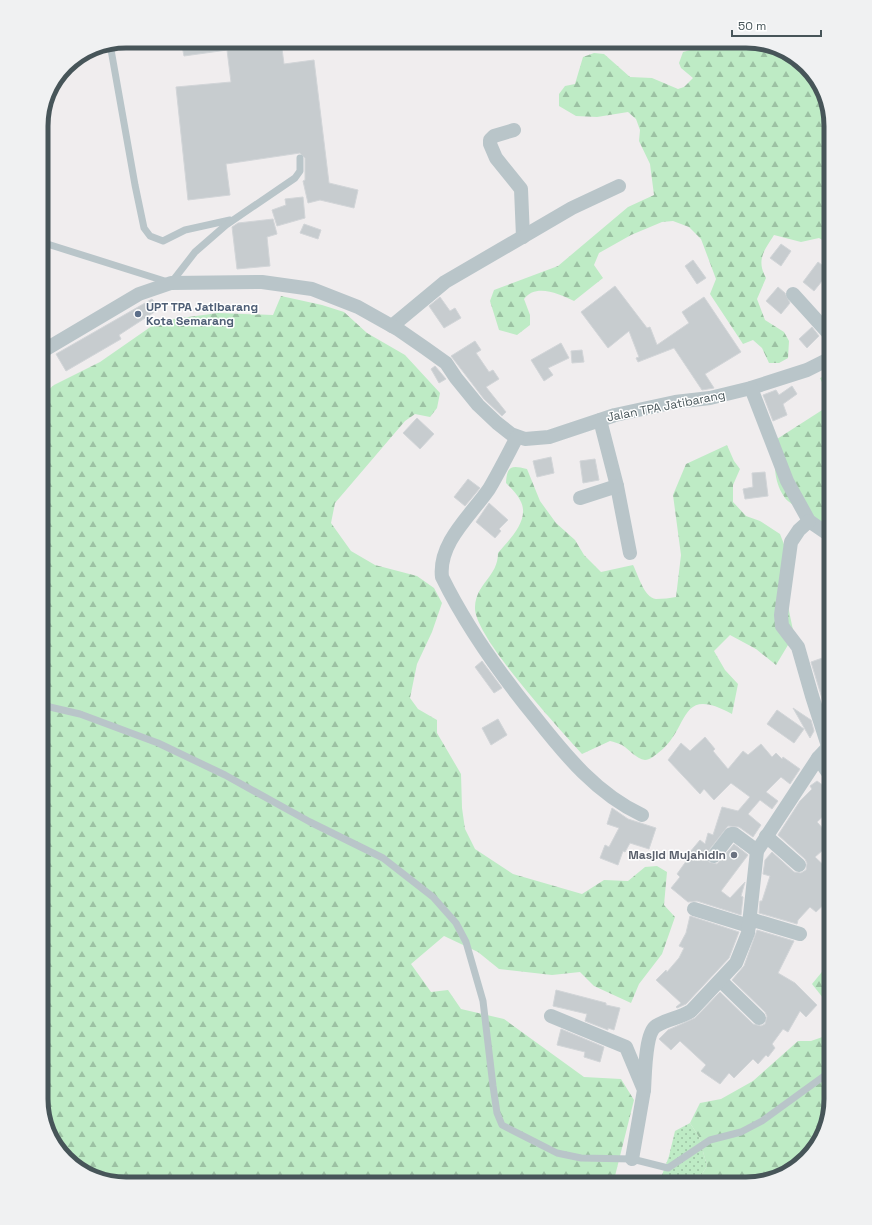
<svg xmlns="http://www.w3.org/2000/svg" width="872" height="1225" font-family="'Space Grotesk',sans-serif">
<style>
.grass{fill:url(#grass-dots)}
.forest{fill:url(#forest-firs)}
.building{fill:#c7cccf;stroke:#d2d5d8}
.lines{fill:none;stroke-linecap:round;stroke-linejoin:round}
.lane{stroke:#b9c5c9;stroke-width:7}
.street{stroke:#b9c5c9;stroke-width:14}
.service-dot{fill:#5c6f8a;stroke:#fff;stroke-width:1.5}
.worship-dot{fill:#6b7280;stroke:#fff;stroke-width:1.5}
.labels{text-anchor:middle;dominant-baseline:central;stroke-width:3;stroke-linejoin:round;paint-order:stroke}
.service-label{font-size:12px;font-weight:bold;fill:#4e5e75;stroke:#fff;text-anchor:start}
.street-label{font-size:12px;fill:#475559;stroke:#fff}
.worship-label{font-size:12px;font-weight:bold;fill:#5b616d;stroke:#fff;text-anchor:end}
.rim{fill:none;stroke:#475559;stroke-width:5}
</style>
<defs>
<pattern id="grass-dots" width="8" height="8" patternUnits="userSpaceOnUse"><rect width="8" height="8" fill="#beebc5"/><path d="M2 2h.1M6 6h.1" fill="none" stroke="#9cc1a3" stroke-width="1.8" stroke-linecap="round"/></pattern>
<pattern id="forest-firs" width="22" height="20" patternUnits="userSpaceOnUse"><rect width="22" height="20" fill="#beebc5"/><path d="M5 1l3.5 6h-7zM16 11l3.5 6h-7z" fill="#9cc1a3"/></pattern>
</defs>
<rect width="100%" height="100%" fill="#f0edee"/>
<path class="grass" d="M 690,1123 L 699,1137 L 707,1166 L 696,1184 L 654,1184 L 654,1177 L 661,1178 L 669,1156 L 675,1131 Z"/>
<g class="forest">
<path d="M 723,41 L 752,41 L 789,52 L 820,83 L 831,126 L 831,245 L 819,238 L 801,242 L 774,235 C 764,251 756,260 766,278 L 757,299 L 765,320 L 784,332 L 789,341 L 788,358 L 779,363 L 769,363 L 762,348 L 753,340 L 743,344 L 710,294 L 716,279 L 701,239 L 689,227 L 673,221 L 662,222 L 631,235 L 599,253 L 594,265 L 603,278 L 574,301 C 559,294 536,283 524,299 L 530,315 L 530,325 L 517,335 L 499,330 L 490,301 L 494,290 L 558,266 L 628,207 L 654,195 L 650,164 L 639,141 L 640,130 L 636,119 L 628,112 L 597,117 L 576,116 L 559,106 L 559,94 L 565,86 L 575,84 L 583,57 L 594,53 L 604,54 L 630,77 L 652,78 L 678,89 L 684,87 L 693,78 L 681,68 L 679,63 L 683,52 Z"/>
<path d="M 281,296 L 322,305 L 344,312 L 367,333 L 405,355 L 440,393 L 437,408 L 430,417 L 415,414 L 405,421 L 335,503 L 331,523 L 351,551 L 375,565 L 417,576 L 434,588 L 442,603 L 432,632 L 417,664 L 410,698 L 418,709 L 437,720 L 437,733 L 461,774 L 462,808 L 465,829 L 475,849 L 513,874 L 582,894 L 604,880 L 628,881 L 645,867 L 657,866 L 667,872 L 664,905 L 675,917 L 662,954 L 639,984 L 631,1003 L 594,986 L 580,972 L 552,975 L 499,969 L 478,952 L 444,936 L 411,964 L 431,992 L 448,990 L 461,1009 L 504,1019 L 584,1077 L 621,1079 L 634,1100 L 613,1184 L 120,1184 L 83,1173 L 52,1142 L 41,1099 L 41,396 L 54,385 L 100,362 L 159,321 L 218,313 L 273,315 Z"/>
<path d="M 831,373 L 831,529 C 823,524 789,504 785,498 C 772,480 774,459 777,439 L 830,405 L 831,402 L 820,378 Z"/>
<path d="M 727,445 L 734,461 L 740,469 L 733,485 L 733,502 L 746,516 L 760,521 L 780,534 L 787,552 L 788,606 L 794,635 L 776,665 L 756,649 L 730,635 L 714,651 L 725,670 L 738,684 L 732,714 C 677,684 691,729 658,753 C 654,756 650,760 645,760 C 636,759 629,749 622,745 C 618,743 614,742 610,741 L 582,754 C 560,729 473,636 475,607 C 476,583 498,577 498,553 C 510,539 531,519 520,500 C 517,494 511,488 506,483 C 507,466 511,465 527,469 L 540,501 L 556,523 L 575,540 L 584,555 L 601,572 L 633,565 C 638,574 644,598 656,599 C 663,599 670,598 676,597 L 681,555 L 673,495 L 686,464 Z"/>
<path d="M 826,967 L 831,971 L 831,1008 L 812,984 Z"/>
<path d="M 831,1034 L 831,1100 L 820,1142 L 789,1173 L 747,1184 L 696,1184 L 707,1166 L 699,1137 L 690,1123 L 700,1103 L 721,1099 L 753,1081 L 798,1041 L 811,1041 Z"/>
</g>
<g class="building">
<path d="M 181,41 L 281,41 L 284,64 L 314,60 L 329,183 L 358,190 L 354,208 L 320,200 L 308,203 L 303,181 L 305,180 L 305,158 L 300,153 L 226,164 L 230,195 L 188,200 L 176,87 L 231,82 L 227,50 L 184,56 Z"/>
<path d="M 303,197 L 305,218 L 277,226 L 272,210 L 286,205 L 285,199 Z"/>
<path d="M 273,219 L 277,234 L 267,237 L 270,266 L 237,269 L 232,227 L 238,223 Z"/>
<path d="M 304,224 L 321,230 L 318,239 L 300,233 Z"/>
<path d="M 781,244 L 791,251 L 781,266 L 770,258 Z"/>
<path d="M 693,260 L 706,278 L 697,284 L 685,266 Z"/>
<path d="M 818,262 L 830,271 L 814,291 L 803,282 Z"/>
<path d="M 615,286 L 647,328 L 650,327 L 657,345 L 689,323 L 682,312 L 704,297 L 741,352 L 705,374 L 714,388 L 702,390 L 674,348 L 638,362 L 636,358 L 639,357 L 629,331 L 608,348 L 581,312 Z"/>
<path d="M 778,287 L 785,293 L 790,303 L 781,314 L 766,301 Z"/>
<path d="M 440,297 L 450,311 L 455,308 L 461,318 L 444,328 L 429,306 Z"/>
<path d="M 152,299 L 159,309 L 119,335 L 121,339 L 66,371 L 56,354 Z"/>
<path d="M 812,327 L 819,336 L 807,348 L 799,339 Z"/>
<path d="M 475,341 L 481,350 L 476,353 L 489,372 L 493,370 L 499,379 L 486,387 L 506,412 L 502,416 L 484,399 L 451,356 Z"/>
<path d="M 561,343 L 569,358 L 548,368 L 553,375 L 544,381 L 531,360 Z"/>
<path d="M 582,350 L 584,362 L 572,363 L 571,351 Z"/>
<path d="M 435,366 L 446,379 L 439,383 L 431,369 Z"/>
<path d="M 792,386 L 797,394 L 783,404 L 787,415 L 773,421 L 763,395 L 776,390 L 779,395 Z"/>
<path d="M 417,418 L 434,434 L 420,449 L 403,433 Z"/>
<path d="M 551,457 L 554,473 L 537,477 L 533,461 Z"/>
<path d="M 595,459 L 599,480 L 583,483 L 580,461 Z"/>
<path d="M 765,472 L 768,496 L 745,499 L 743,489 L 753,487 L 752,473 Z"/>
<path d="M 468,479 L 480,488 L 465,506 L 454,497 Z"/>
<path d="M 489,503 L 508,520 L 499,529 L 501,531 L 495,538 L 476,522 Z"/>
<path d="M 831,655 L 831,721 L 827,715 L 811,662 Z"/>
<path d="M 482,661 L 502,688 L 494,693 L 475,667 Z"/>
<path d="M 793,708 L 811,720 L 814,731 L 810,738 Z"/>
<path d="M 777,710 L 804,729 L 794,743 L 767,724 Z"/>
<path d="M 498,719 L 507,735 L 491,745 L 482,728 Z"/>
<path d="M 705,737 L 715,749 L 713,751 L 728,769 L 743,751 L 748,755 L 761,744 L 772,757 L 776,753 L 782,759 L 783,757 L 800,769 L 790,784 L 781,777 L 766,792 L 778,801 L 772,809 L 760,800 L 748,814 L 761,825 L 753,837 L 739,827 L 728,826 L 706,854 L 709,862 L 717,864 L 734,844 L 748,855 L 721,891 L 730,898 L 745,882 L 741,896 L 743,897 L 741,915 L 697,901 L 688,902 L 671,888 L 680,877 L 677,874 L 692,853 L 690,852 L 700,840 L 705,844 L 708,833 L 713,835 L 722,807 L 738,811 L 750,797 L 731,783 L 714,800 L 704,789 L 700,794 L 668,760 L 681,743 L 690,751 Z"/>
<path d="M 817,781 L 831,791 L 831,809 L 817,822 L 827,833 L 824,836 L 831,843 L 815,857 L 831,872 L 831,898 L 816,912 L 810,907 L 798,920 L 797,924 L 759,913 L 760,901 L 762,901 L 770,876 L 763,874 L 765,860 L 772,852 L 794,872 L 801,873 L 806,870 L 807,863 L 805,859 L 778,835 L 800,801 L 812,789 L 810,786 Z"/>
<path d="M 612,808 L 628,819 L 656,828 L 649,849 L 630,843 L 625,852 L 623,851 L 618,865 L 600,858 L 605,845 L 609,847 L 619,828 L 607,824 Z"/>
<path d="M 690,916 L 739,932 L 729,958 L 686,1004 L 677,1008 L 676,1007 L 681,1003 L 656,980 L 666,970 L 667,972 L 679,958 L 684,948 L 679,946 L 686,933 Z"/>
<path d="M 757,930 L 794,941 L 778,973 L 795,983 L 817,1005 L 806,1017 L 800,1011 L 788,1032 L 783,1029 L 772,1044 L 775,1048 L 768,1057 L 766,1055 L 758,1064 L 753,1059 L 734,1078 L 729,1073 L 720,1084 L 701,1071 L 706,1065 L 680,1041 L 671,1050 L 659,1039 L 668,1030 L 695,1018 L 720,992 L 753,1024 L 761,1026 L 765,1024 L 767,1016 L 765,1012 L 732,980 L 744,966 Z"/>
<path d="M 556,990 L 606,1003 L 606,1005 L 620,1008 L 614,1030 L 608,1028 L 608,1030 L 585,1021 L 587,1014 L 553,1006 Z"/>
<path d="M 561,1029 L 604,1047 L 600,1062 L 584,1057 L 585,1052 L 557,1045 Z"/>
</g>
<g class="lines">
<g class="lane">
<path d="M 110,44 L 135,185 L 144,228 L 150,236 L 163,241 L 185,230 L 230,220"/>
<path d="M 41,242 L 171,283 L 195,252 L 226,225 L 295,178 L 300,171 L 300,158"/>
<path d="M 41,705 L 80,714 L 158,743 L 225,775 L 310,822 L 383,858 L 433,897 L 456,923 L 466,942 L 483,1001 L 493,1086 L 497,1113 L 502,1125 L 557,1153 L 581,1158 L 632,1159 L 668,1168 L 710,1140 L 741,1132 L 762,1121 L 831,1071"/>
</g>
<g class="street">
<path d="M 514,130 L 494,136 L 490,140 L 490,144 L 496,158 L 521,189 L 523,237"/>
<path d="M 793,294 L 831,336"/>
<path d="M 392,326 L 445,282 L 572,208 L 619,186"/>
<path d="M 41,352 L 139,294 L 171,283 L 262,282 L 312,289 L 358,307 L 399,330 L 425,348 L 446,363 L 456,378 L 478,405 L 497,423 L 511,434 L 525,439 L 549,437 L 615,415 L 675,402 L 710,398 L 751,388 L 807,370 L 831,358"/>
<path d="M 751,388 L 787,481 L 809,521 L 831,536"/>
<path d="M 600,420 L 617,486 L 630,553"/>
<path d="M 517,437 C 508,454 499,472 489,489 C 471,515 438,543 442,577 C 467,628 500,674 536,718 C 566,756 597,794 642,815"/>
<path d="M 580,498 L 617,486"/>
<path d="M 809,521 L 799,530 L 791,542 L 781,615 L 782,626 L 798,647 L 812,696 L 828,746"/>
<path d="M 818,758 L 831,777"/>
<path d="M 766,836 L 799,865"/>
<path d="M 714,856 L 731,834 L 734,834 L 757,851"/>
<path d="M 694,909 L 749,926"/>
<path d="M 750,919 L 800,934"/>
<path d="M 721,981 L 759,1018"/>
<path d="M 551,1016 L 626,1047 L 644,1090 L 632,1159"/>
<path d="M 644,1090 C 645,1076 645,1033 656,1026 C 667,1019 680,1018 691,1011 L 736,963 L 748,933 L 757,851 L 818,758 L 831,744"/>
</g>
</g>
<circle class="service-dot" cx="138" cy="314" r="4"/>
<circle class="worship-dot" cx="734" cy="855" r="4"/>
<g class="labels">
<g class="service-label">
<text x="146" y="307">UPT TPA Jatibarang<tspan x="146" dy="14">Kota Semarang</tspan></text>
</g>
<g class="street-label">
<text transform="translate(666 406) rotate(-11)">Jalan TPA Jatibarang</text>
</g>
<g class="worship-label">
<text x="726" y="855">Masjid Mujahidin</text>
</g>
</g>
<path d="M0 0H872V1225H0ZM126 48H746A78 78 0 0 1 824 126V1099A78 78 0 0 1 746 1177H126A78 78 0 0 1 48 1099V126A78 78 0 0 1 126 48Z" fill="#f0f1f2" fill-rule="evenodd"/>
<path class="rim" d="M126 48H746A78 78 0 0 1 824 126V1099A78 78 0 0 1 746 1177H126A78 78 0 0 1 48 1099V126A78 78 0 0 1 126 48Z"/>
<path d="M732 30v6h89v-6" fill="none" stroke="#475559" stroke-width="2"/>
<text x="738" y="30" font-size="12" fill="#475559" stroke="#ffffff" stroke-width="3" paint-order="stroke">50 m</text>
</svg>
